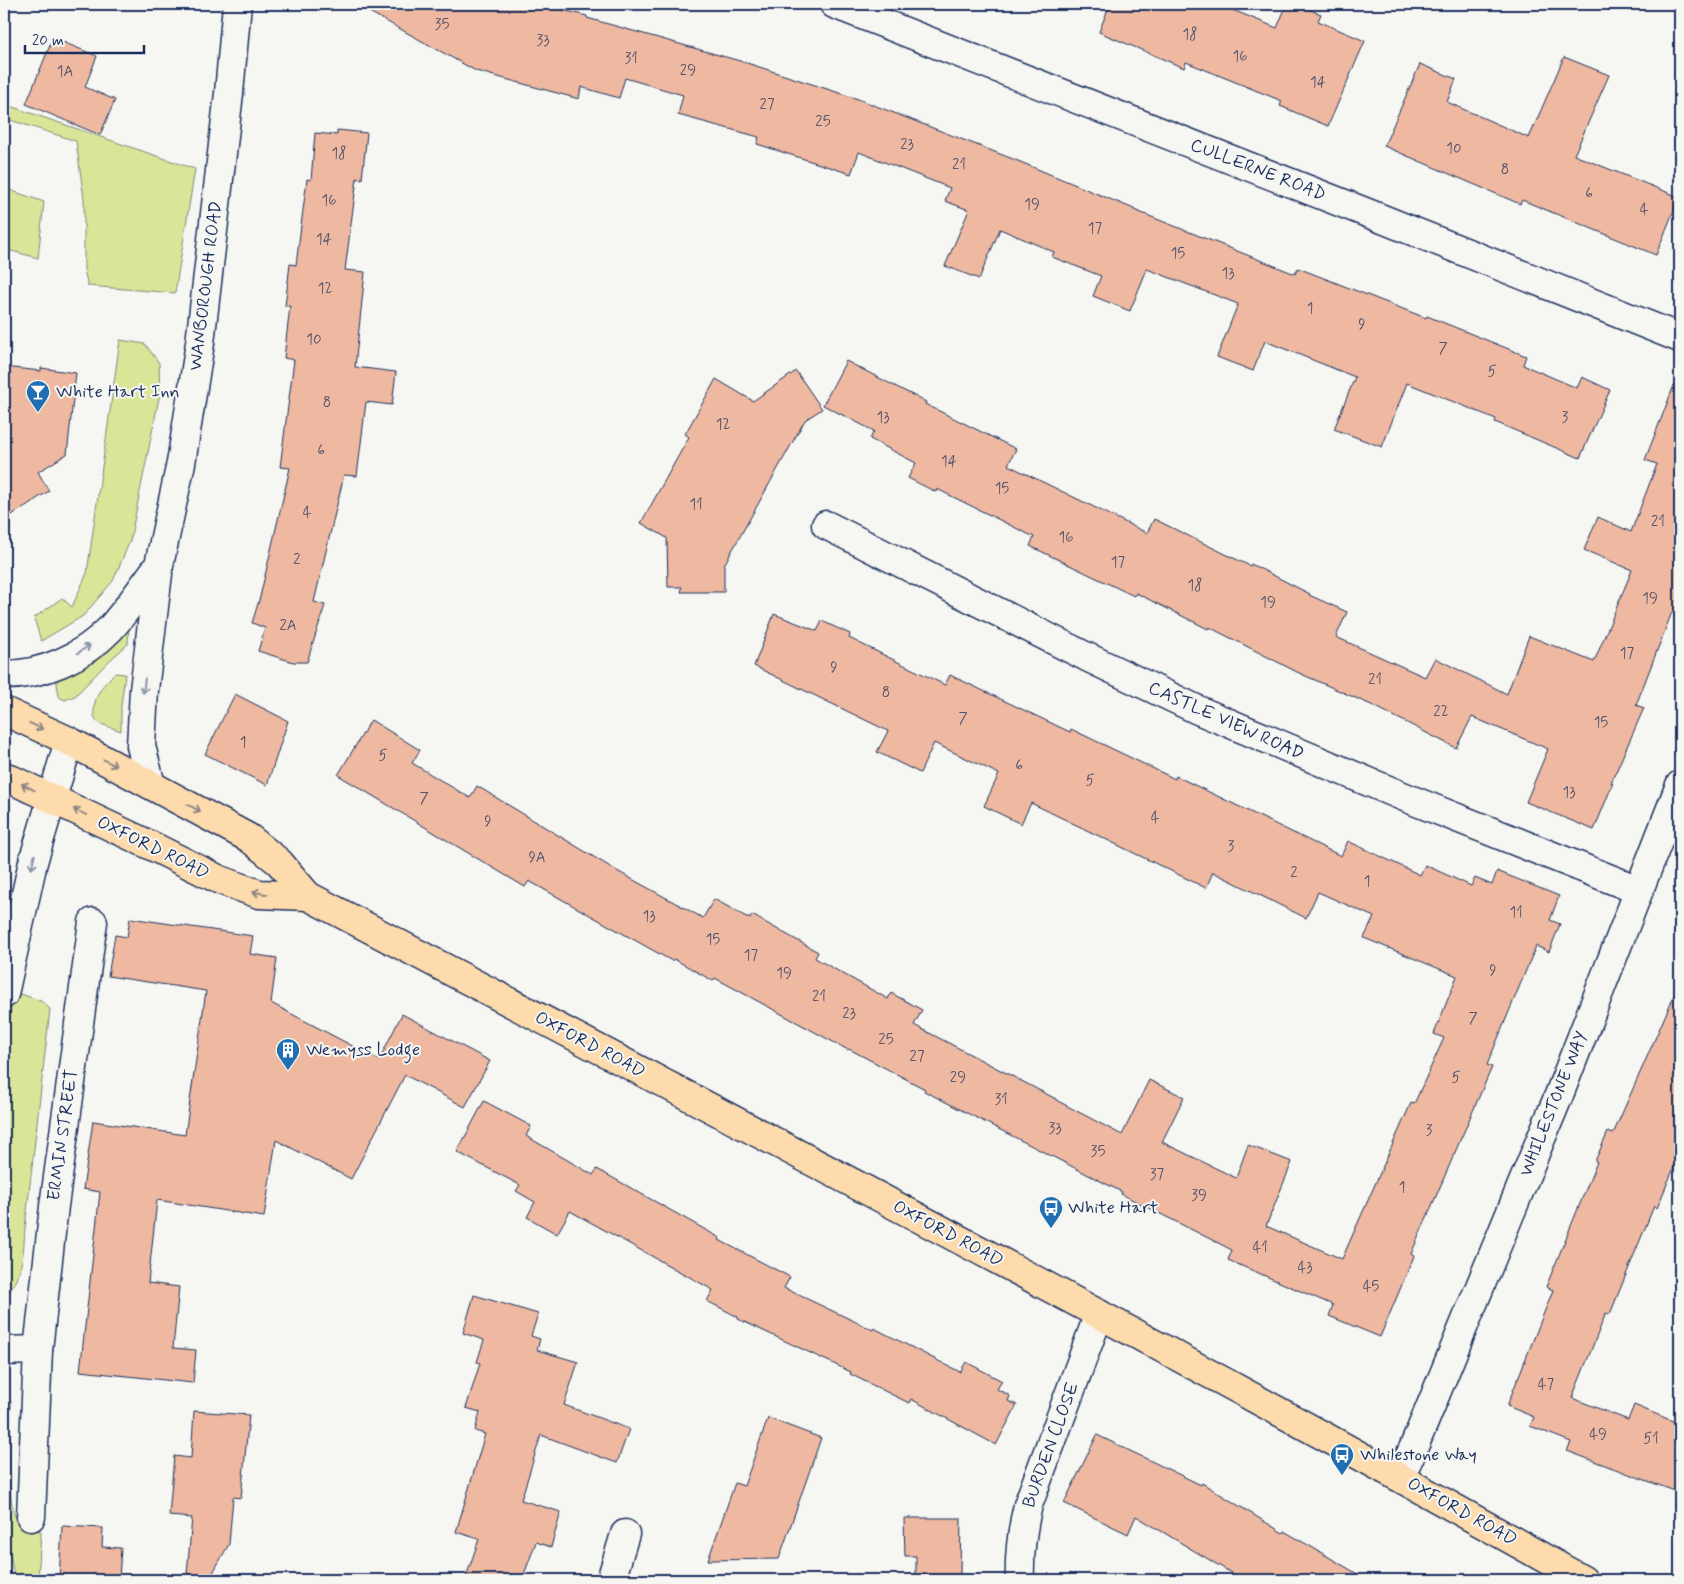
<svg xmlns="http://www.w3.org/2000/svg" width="1684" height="1584" font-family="Mynerve,sans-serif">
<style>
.green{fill:#dae598;stroke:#7a8a7b}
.building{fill:#eeb9a0;stroke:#1b2f5e}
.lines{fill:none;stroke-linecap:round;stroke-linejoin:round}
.minor-casing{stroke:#1b2f5e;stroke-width:31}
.tertiary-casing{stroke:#1b2f5e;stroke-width:31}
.primary-casing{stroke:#1b2f5e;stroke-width:31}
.minor{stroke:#f6f6f2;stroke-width:28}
.tertiary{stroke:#f6f6f2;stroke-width:28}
.primary{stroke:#fedbac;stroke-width:28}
.oneway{stroke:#8892a8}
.oneway2{stroke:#8c8585}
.labels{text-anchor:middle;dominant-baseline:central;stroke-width:4;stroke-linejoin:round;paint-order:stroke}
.number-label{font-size:15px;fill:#50526e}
.street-label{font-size:18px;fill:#1b2f5e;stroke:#f6f6f2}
.poi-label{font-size:18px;fill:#1b2f5e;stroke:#f6f6f2;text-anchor:start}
</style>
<rect width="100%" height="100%" fill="#f6f6f2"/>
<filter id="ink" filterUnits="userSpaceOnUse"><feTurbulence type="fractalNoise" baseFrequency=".02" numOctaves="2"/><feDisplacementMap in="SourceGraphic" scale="10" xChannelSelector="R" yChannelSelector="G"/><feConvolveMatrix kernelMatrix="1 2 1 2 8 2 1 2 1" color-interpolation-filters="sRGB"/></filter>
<g filter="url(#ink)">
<g class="green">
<path d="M 4,104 L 195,169 L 175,293 L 88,286 L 84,270 L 84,199 L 76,141 L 4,118 Z"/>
<path d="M 4,188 L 44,202 L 38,258 L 4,249 Z"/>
<path d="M 120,340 L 145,344 L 159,363 L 160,393 L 130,541 L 113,581 L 83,616 L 41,641 L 34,618 L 62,598 L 72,607 L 87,573 Z"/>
<path d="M 129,626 L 128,644 L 111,659 L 75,696 L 65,700 L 59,697 L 56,677 Z"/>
<path d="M 115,673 L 125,674 L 121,706 L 121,731 C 113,728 104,726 98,722 C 94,719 94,715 94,711 C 94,694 104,684 115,673 Z"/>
<path d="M 21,994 L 41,1001 L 50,1009 L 25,1228 C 23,1259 23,1273 4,1300 L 4,1061 L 12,1001 Z"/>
<path d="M 4,1390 L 6,1391 L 11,1403 C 11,1426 5,1503 17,1519 C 23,1528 31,1529 41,1531 L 38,1580 L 15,1580 L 4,1526 Z"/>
</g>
<g class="building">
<path d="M 355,4 L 539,4 L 587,16 L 587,18 L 747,63 L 858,99 L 1018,161 L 1134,209 L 1134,210 L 1295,274 L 1298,268 L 1426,318 L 1427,316 L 1526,356 L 1523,365 L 1577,388 L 1582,377 L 1610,390 L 1580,458 L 1495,422 L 1496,419 L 1407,383 L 1382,447 L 1334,429 L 1355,377 L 1265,341 L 1253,371 L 1217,357 L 1238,304 L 1147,269 L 1130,311 L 1093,296 L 1101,276 L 1052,257 L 1054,252 L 1000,229 L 979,279 L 945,266 L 969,210 L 945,201 L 950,188 L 859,152 L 851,174 L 757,144 L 759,137 L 678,115 L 683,95 L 625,78 L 619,98 L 581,87 L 579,99 L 476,71 Z"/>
<path d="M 1110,4 L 1218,4 L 1277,28 L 1287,4 L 1295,4 L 1321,14 L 1318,21 L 1365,41 L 1328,126 L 1280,106 L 1282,101 L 1186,62 L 1184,68 L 1099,32 Z"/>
<path d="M 53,38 L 97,56 L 85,87 L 115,100 L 100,135 L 26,104 Z"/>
<path d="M 1564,57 L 1609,75 L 1574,155 L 1679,197 L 1656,255 L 1522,200 L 1520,204 L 1384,146 L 1420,64 L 1456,79 L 1447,102 L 1529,138 Z"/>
<path d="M 337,130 L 367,133 L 362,179 L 357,178 L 345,270 L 365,272 L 355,367 L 396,372 L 392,405 L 366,402 L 357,476 L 344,475 L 314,602 L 325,605 L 307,662 L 293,662 L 258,651 L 265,628 L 252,623 L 260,597 L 290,468 L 280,467 L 294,360 L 284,358 L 290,306 L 285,306 L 290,264 L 296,265 L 307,179 L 311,180 L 315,133 L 337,135 Z"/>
<path d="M 846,361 L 926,402 L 925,404 L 1016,449 L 1008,465 L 1147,533 L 1154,519 L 1250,566 L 1251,564 L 1310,594 L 1309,595 L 1347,612 L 1336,637 L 1425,677 L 1435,658 L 1507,694 L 1529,636 L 1594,662 L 1632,570 L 1584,550 L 1598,517 L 1631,532 L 1657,464 L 1645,460 L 1678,375 L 1680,376 L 1680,616 L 1672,612 L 1636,705 L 1644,708 L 1611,783 L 1613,783 L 1594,830 L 1526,802 L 1548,749 L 1472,717 L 1456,748 L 1376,707 L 1299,673 L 1209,627 L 1208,629 L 1136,593 L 1134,596 L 1030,546 L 1034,537 L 937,489 L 936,492 L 908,478 L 916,463 L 870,439 L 874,431 L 823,405 Z"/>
<path d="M 4,367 L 41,371 L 41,368 L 76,373 L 67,454 L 38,472 L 49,491 L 4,520 Z"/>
<path d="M 796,371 L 822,409 L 805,420 L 724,565 L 724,592 L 681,592 L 682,587 L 668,587 L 667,538 L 641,523 L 689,437 L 685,434 L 716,379 L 753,401 Z"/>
<path d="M 774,614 L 817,631 L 822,621 L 850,634 L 849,638 L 945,685 L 950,675 L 1070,732 L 1071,729 L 1175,779 L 1176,776 L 1341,856 L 1348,841 L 1420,875 L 1425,865 L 1471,886 L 1475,878 L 1492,885 L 1497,871 L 1559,896 L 1550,920 L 1560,924 L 1549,952 L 1536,946 L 1487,1065 L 1492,1067 L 1411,1254 L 1414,1256 L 1380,1337 L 1329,1316 L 1333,1305 L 1228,1260 L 1232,1250 L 1121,1194 L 1122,1192 L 924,1091 L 925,1089 L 849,1049 L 848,1050 L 715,978 L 713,981 L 674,959 L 672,961 L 529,881 L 525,887 L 338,775 L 371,720 L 420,750 L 412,763 L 470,798 L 477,786 L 617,871 L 703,918 L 714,899 L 750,919 L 752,915 L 818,952 L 815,958 L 888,999 L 891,993 L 922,1010 L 914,1025 L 1056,1099 L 1056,1100 L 1122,1135 L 1149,1080 L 1184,1097 L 1162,1142 L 1236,1178 L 1248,1145 L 1292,1162 L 1266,1226 L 1342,1259 L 1411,1103 L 1414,1104 L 1444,1038 L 1434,1034 L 1457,976 L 1364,938 L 1374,917 L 1318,892 L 1306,918 L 1213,872 L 1206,888 L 1031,803 L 1021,824 L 984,806 L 999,774 L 934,743 L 920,773 L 877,752 L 888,731 L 754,666 Z"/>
<path d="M 235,694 L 288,721 L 267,785 L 205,754 Z"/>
<path d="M 130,918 L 253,936 L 250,954 L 277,958 L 271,1003 L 379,1060 L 402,1014 L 490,1061 L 465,1107 L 405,1075 L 351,1179 L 276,1140 L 264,1217 L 157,1200 L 148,1283 L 179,1287 L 173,1348 L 196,1350 L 193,1383 L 80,1371 L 100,1192 L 83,1189 L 93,1121 L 185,1135 L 206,991 L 108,976 L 115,935 L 127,937 Z"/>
<path d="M 1680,982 L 1680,1153 L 1657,1208 L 1654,1206 L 1610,1314 L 1606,1313 L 1572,1398 L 1628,1420 L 1634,1405 L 1680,1424 L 1680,1493 L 1567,1451 L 1571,1442 L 1530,1426 L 1534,1417 L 1507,1406 L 1553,1290 L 1546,1287 L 1597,1162 L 1595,1161 L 1608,1132 L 1613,1134 Z"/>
<path d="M 484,1101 L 531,1126 L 526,1136 L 593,1175 L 597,1169 L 720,1238 L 719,1240 L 790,1277 L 784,1288 L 873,1330 L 874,1328 L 960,1372 L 966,1362 L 1002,1381 L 997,1389 L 1010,1396 L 1008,1401 L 1017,1405 L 996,1445 L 911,1399 L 909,1403 L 850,1374 L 851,1372 L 738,1319 L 738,1317 L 707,1301 L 713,1290 L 570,1211 L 557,1234 L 527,1217 L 535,1202 L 516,1191 L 520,1185 L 457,1152 Z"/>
<path d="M 474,1295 L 538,1314 L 531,1336 L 540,1339 L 537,1350 L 578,1362 L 564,1405 L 629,1429 L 617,1463 L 541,1435 L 521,1500 L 561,1512 L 551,1547 L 536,1542 L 522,1580 L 465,1580 L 479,1539 L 456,1532 L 485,1434 L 475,1431 L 480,1412 L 466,1408 L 480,1363 L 477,1362 L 484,1340 L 463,1333 Z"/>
<path d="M 194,1411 L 249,1415 L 241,1498 L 233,1497 L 229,1544 L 211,1576 L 187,1574 L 192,1518 L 169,1516 L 174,1456 L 191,1458 Z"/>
<path d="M 768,1418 L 821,1438 L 779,1559 L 708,1560 L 735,1483 L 744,1486 Z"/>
<path d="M 1097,1435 L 1201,1485 L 1202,1483 L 1283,1533 L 1284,1531 L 1368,1580 L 1243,1580 L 1136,1516 L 1128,1534 L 1064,1503 Z"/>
<path d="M 904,1518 L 961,1518 L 960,1575 L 916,1575 L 916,1556 L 905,1556 Z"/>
<path d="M 62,1526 L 103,1528 L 102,1547 L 121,1548 L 119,1580 L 59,1580 Z"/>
</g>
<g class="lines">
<g class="minor-casing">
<g id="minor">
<path d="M 834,4 L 1365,212 L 1680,338"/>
<path d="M 826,525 L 1087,657 L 1198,710 L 1407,798 L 1638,890"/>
<path d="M 4,675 C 43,675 83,657 110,629 C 128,609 143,586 159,565"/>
<path d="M 151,785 L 141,746 L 144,690 L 159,565 L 181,463 L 200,343 L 229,93 L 237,4"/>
<path d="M 4,1351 L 38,1350"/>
<path d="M 1400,1477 L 1413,1449 L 1559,1095 L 1680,785"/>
<path d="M 31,1517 L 38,1350 L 54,1206 L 93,922"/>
<path d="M 611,1580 L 625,1534"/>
<path d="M 1020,1580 C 1019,1555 1022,1530 1028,1505 L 1099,1314"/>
</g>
</g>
<g class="tertiary-casing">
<path id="tertiary" d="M 4,994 L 33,862 L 69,741"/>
</g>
<g class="primary-casing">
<g id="primary">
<path d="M 4,711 L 69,741 L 249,838 L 279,862 L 308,896 C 735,1121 1163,1343 1583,1580"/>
<path d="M 4,776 L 152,846 L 220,880 L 259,894 L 308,896"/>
</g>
</g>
<use href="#minor" class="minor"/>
<use href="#tertiary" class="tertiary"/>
<use href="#primary" class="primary"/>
</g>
<defs><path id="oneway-shaft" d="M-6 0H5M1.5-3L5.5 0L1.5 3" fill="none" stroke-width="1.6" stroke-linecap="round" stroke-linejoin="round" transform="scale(1.25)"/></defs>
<g class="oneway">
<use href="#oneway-shaft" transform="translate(84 649) rotate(-34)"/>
<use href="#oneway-shaft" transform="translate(144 686) rotate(97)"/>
<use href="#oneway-shaft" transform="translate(33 862) rotate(103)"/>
</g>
<g class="oneway2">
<use href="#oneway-shaft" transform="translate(36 726) rotate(25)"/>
<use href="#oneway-shaft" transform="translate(110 763) rotate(28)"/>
<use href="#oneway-shaft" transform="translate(28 787) rotate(-154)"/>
<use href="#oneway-shaft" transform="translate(194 808) rotate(28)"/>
<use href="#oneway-shaft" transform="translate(80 812) rotate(-155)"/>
<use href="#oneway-shaft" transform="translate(260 893) rotate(-170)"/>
</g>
</g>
<defs>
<g id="bar-pin" transform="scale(1.25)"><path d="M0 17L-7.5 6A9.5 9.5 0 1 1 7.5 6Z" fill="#1f6fb2" stroke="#f6f6f2"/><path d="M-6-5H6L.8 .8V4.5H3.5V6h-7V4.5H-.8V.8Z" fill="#fff"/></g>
<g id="building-pin" transform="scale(1.25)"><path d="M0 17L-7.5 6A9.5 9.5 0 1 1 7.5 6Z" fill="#1f6fb2" stroke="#f6f6f2"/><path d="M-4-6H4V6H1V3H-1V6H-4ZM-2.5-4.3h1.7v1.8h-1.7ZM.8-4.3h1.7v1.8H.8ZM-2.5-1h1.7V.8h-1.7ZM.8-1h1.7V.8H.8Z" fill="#fff"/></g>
<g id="bus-pin" transform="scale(1.25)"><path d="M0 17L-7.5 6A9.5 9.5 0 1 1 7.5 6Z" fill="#1f6fb2" stroke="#f6f6f2"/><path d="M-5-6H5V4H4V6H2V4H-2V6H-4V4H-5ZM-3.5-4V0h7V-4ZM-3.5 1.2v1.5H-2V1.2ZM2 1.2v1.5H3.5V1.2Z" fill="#fff"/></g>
</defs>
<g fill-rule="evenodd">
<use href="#bar-pin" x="38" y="392"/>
<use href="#building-pin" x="288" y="1050"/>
<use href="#bus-pin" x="1051" y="1208"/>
<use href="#bus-pin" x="1342" y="1455"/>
</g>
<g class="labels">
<g class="number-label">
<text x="442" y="25">35</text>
<text x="1190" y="35">18</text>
<text x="543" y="41">33</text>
<text x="1240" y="57">16</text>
<text x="631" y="59">31</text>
<text x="688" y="71">29</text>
<text x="65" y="72">1A</text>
<text x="1318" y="83">14</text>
<text x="767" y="105">27</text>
<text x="823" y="122">25</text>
<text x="907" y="145">23</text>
<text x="1454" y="149">10</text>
<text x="339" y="154">18</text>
<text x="959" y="165">21</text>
<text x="1505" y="170">8</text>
<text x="1589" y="194">6</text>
<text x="329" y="201">16</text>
<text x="1032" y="205">19</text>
<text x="1644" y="210">4</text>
<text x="1095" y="229">17</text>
<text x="324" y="240">14</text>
<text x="1178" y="254">15</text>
<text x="1228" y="274">13</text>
<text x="325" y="289">12</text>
<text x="1310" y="309">1</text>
<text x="1362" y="325">9</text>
<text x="314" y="340">10</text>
<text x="1443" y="349">7</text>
<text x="1492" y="372">5</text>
<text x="327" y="403">8</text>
<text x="883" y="418">13</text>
<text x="1565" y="418">3</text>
<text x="723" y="425">12</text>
<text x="321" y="451">6</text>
<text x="949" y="462">14</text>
<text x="1002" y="489">15</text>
<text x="696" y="505">11</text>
<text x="307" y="513">4</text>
<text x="1658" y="522">21</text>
<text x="1066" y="538">16</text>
<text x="297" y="560">2</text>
<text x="1118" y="563">17</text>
<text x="1195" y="586">18</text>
<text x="1650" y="599">19</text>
<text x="1268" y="603">19</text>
<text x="288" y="626">2A</text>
<text x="1627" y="654">17</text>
<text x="834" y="668">9</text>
<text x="1375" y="680">21</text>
<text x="886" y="693">8</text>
<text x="1441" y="712">22</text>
<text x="963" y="719">7</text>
<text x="1601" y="723">15</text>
<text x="243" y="743">1</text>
<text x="383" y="756">5</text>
<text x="1019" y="766">6</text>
<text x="1090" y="781">5</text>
<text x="1569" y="793">13</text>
<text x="424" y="799">7</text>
<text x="1155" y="818">4</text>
<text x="488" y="822">9</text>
<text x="1231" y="847">3</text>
<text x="537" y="858">9A</text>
<text x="1294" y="873">2</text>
<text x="1367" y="882">1</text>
<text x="1516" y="913">11</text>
<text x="649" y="917">13</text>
<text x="713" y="940">15</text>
<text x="751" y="956">17</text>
<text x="1493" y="971">9</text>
<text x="784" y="974">19</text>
<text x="819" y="997">21</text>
<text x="849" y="1014">23</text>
<text x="1473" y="1019">7</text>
<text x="886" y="1040">25</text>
<text x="917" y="1057">27</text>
<text x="958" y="1078">29</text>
<text x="1456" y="1078">5</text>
<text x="1001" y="1100">31</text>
<text x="1055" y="1129">33</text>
<text x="1429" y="1131">3</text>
<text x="1098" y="1152">35</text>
<text x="1157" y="1175">37</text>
<text x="1402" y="1188">1</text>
<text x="1199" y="1196">39</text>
<text x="1260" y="1248">41</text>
<text x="1305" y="1268">43</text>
<text x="1371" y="1287">45</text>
<text x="1546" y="1385">47</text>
<text x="1598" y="1435">49</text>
<text x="1651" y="1439">51</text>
</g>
<g class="street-label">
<text transform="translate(1258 170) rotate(21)">CULLERNE ROAD</text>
<text transform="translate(206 286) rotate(-83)">WANBOROUGH ROAD</text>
<text transform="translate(1226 721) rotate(24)">CASTLE VIEW ROAD</text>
<text transform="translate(153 848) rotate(26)">OXFORD ROAD</text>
<text transform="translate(590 1045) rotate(28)">OXFORD ROAD</text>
<text transform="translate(1554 1104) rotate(-68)">WHILESTONE WAY</text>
<text transform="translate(63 1135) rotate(-82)">ERMIN STREET</text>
<text transform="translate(948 1234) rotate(28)">OXFORD ROAD</text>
<text transform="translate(1051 1445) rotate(-70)">BURDEN CLOSE</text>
<text transform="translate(1462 1512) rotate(29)">OXFORD ROAD</text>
</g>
<g class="poi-label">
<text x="56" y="392">White Hart Inn</text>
<text x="306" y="1050">Wemyss Lodge</text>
<text x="1068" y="1208">White Hart</text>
<text x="1360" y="1455">Whilestone Way</text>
</g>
</g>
<rect width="1684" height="1584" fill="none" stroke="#f6f6f2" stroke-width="20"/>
<rect x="10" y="10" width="1664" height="1564" fill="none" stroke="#1b2f5e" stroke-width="2" filter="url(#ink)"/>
<path d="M25 45v8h119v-8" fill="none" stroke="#1b2f5e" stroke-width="2.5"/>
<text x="32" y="45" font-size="15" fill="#1b2f5e" stroke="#f6f6f2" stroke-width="4" paint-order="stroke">20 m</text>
</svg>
